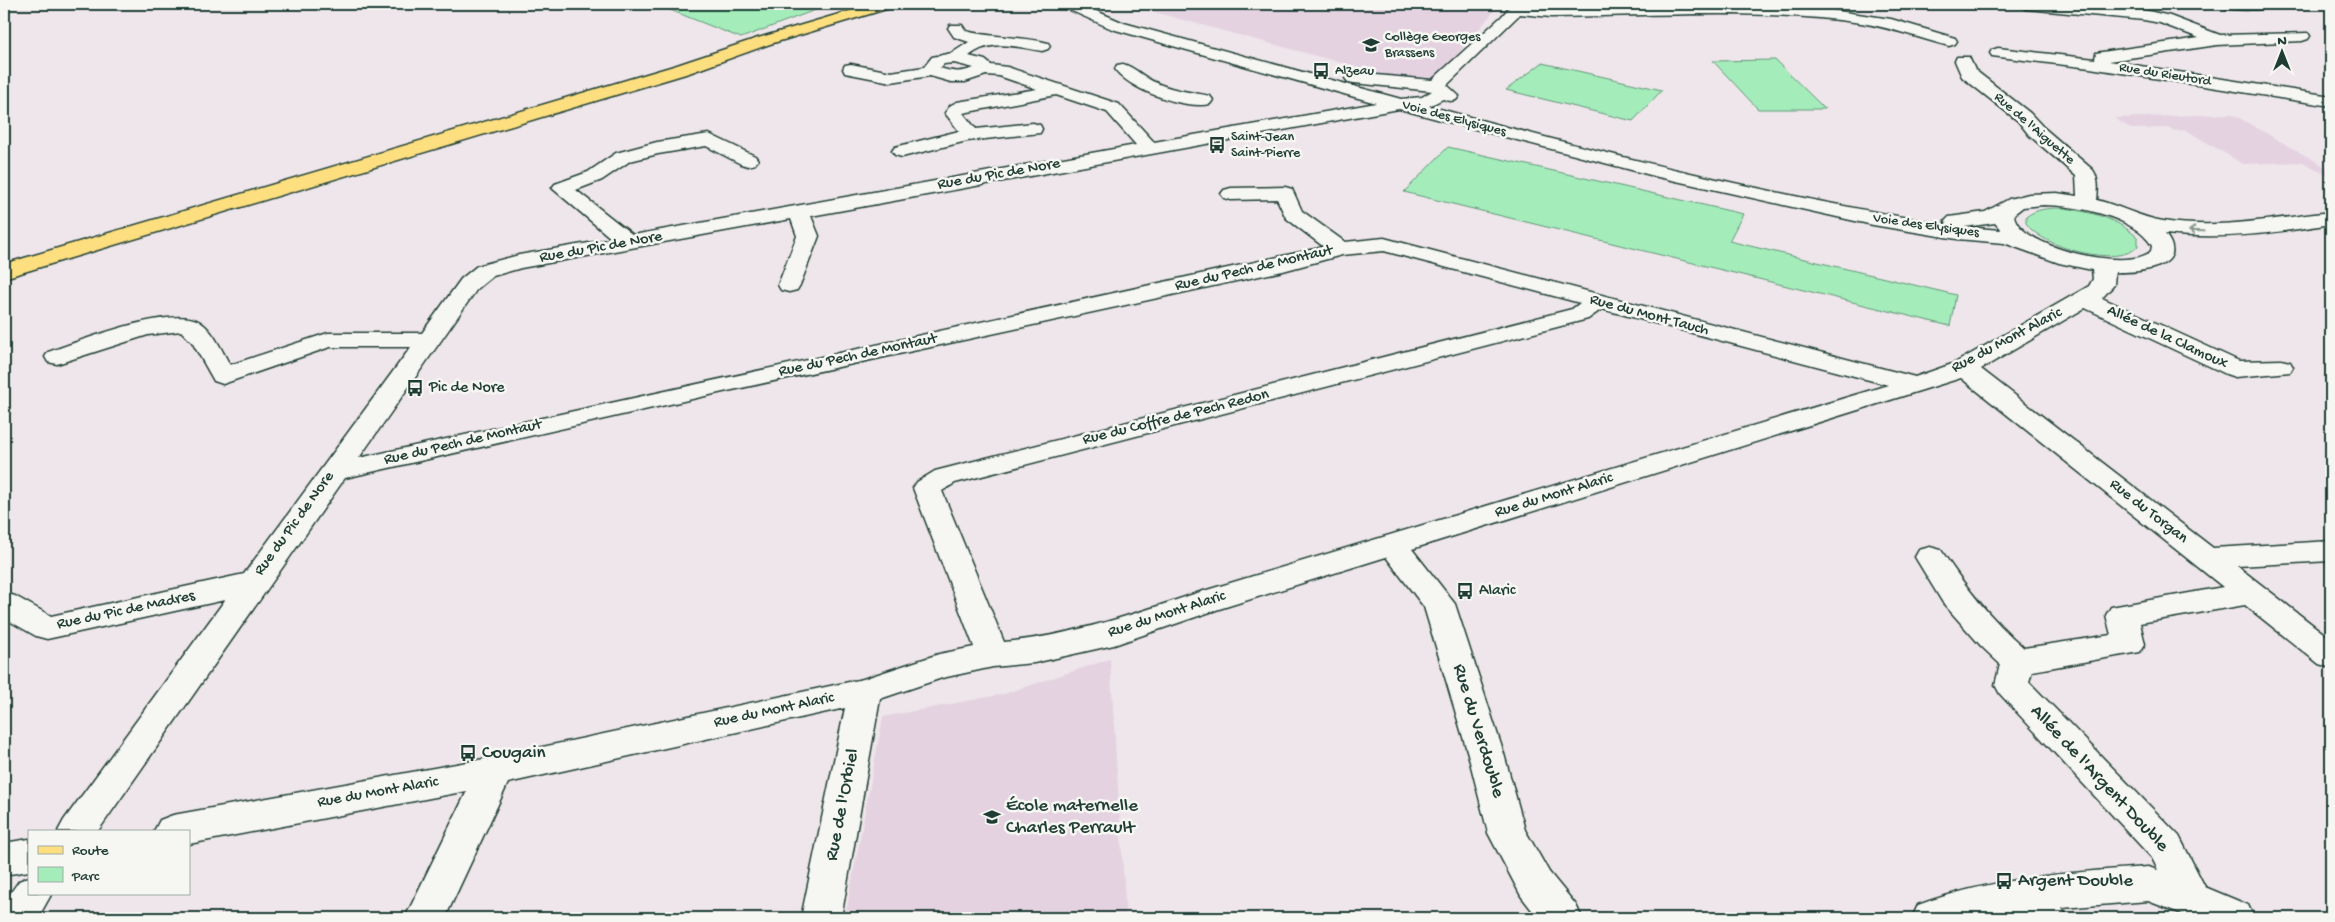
<svg xmlns="http://www.w3.org/2000/svg" width="2335" height="922" font-family="'Gochi Hand',sans-serif">
<style>
.built{fill:#e4d2e1}
.green{fill:#a4edbb;stroke:#629578}
.lines{fill:none;stroke-linecap:round;stroke-linejoin:round}
.minor-casing{stroke:#1f3d34;stroke-width:3}
.major-casing{stroke:#1f3d34;stroke-width:3}
.minor{fill:#f6f6f2;fill-rule:evenodd}
.major{fill:#fddf80;fill-rule:evenodd}
.oneway{stroke:#8a9a93}
.labels{text-anchor:middle;dominant-baseline:central;stroke-width:5;stroke-linejoin:round;paint-order:stroke}
.far-poi-label{font-size:14px;fill:#1f3d34;stroke:#f6f6f2;text-anchor:start}
.far-street-label{font-size:14px;fill:#1f3d34;stroke:#f6f6f2}
.street-label{font-size:16px;fill:#1f3d34;stroke:#f6f6f2}
.poi-label{font-size:16px;fill:#1f3d34;stroke:#f6f6f2;text-anchor:start}
.near-street-label{font-size:19px;fill:#1f3d34;stroke:#f6f6f2}
.near-poi-label{font-size:19px;fill:#1f3d34;stroke:#f6f6f2;text-anchor:start}
</style>
<rect width="100%" height="100%" fill="#eee6ea"/>
<filter id="ink" filterUnits="userSpaceOnUse"><feTurbulence type="fractalNoise" baseFrequency=".02" numOctaves="2"/><feDisplacementMap in="SourceGraphic" scale="10" xChannelSelector="R" yChannelSelector="G"/><feConvolveMatrix kernelMatrix="1 2 1 2 8 2 1 2 1" color-interpolation-filters="sRGB"/></filter>
<g filter="url(#ink)">
<g class="built">
<path d="M 1125,4 L 1500,4 L 1430,87 Z"/>
<path d="M 2232,114 L 2331,170 L 2331,178 L 2303,162 L 2243,164 L 2186,130 L 2175,131 L 2169,128 L 2132,129 L 2114,118 Z"/>
<path d="M 1110,659 L 1126,918 L 845,918 L 883,717 L 1004,694 Z"/>
</g>
<g class="green">
<path d="M 655,4 L 831,4 L 741,38 Z"/>
<path d="M 1775,60 L 1825,109 L 1758,109 L 1713,61 Z"/>
<path d="M 1542,63 L 1662,90 L 1633,121 L 1506,90 Z"/>
<path d="M 1448,147 L 1743,214 L 1729,241 L 1956,295 L 1950,326 L 1404,192 Z"/>
<path d="M 2064,208 C 2091,212 2117,218 2138,238 L 2138,246 C 2119,269 2040,247 2026,223 L 2026,217 C 2037,208 2050,208 2064,208 Z"/>
</g>
<g class="lines">
<g class="minor-casing">
<g id="minor">
<path d="M 1061,4 L 1080,4 L 1124,23 L 1401,99 L 1422,97 L 1432,91 L 1354,83 L 1348,82 L 1345,78 L 1348,74 L 1354,73 L 1432,80 L 1502,16 L 1512,4 L 1551,7 L 1740,6 L 1831,10 L 1891,19 L 1955,38 L 1957,41 L 1955,44 L 1949,46 C 1919,38 1892,28 1861,23 C 1762,8 1652,16 1551,17 L 1520,14 L 1447,85 L 1459,96 L 1456,100 L 1450,101 L 1443,99 L 1429,106 C 1600,153 1773,196 1948,225 L 1945,221 L 1949,217 L 1985,212 L 2009,199 L 2029,194 L 2057,193 L 2077,196 L 2076,176 L 2029,135 L 2018,121 L 1962,77 L 1955,61 L 1957,57 L 1969,57 L 1975,70 L 2030,113 L 2043,127 L 2093,170 C 2099,179 2098,190 2097,200 C 2120,206 2140,217 2163,221 C 2219,230 2276,218 2331,212 L 2331,224 C 2276,233 2221,240 2165,234 C 2192,268 2138,273 2115,272 L 2114,285 L 2102,298 L 2239,361 L 2281,360 L 2290,362 L 2293,367 L 2290,372 L 2235,377 L 2226,374 L 2085,308 L 1981,369 L 2213,548 L 2331,541 L 2331,561 L 2237,566 L 2331,639 L 2331,668 L 2319,664 L 2245,605 L 2140,623 L 2145,644 L 2140,652 L 2032,671 L 2029,682 L 2179,836 L 2205,887 L 2248,905 L 2254,918 L 2193,918 L 2148,901 L 2062,908 L 2067,918 L 2013,918 L 2010,916 L 2002,918 L 1912,918 L 1918,905 C 1991,878 2071,872 2148,867 L 2158,870 L 2152,858 L 2000,694 L 1995,685 L 2000,664 L 1981,646 L 1943,603 L 1915,557 L 1919,550 L 1930,547 L 1941,550 C 1965,587 1990,618 2024,648 L 2111,635 L 2106,615 L 2111,607 L 2223,587 L 1961,378 L 1412,549 L 1455,604 L 1504,754 L 1525,830 L 1549,872 L 1576,905 L 1582,918 L 1538,918 L 1521,896 L 1488,833 L 1468,754 L 1424,607 L 1386,557 L 1219,609 L 1114,645 L 1034,663 L 993,667 L 942,678 L 880,699 L 841,918 L 801,918 L 845,708 L 508,783 L 445,918 L 405,918 L 467,791 L 189,844 L 189,831 L 154,831 L 160,820 L 173,815 L 495,757 L 863,679 L 939,654 L 974,647 L 913,488 L 917,482 L 935,471 L 1572,309 L 1580,303 L 1384,251 L 1342,255 L 1283,271 L 723,392 L 345,478 L 98,831 L 58,831 L 64,820 L 225,600 L 47,639 L 36,636 L 4,618 L 4,593 L 15,596 L 51,616 L 244,574 L 411,347 L 330,347 L 223,384 L 214,381 L 192,342 L 181,331 L 148,335 L 57,364 L 48,362 L 45,357 L 48,352 C 78,342 173,304 200,322 C 214,331 222,351 230,365 L 328,333 L 422,333 L 461,279 L 477,266 L 519,255 L 612,239 L 552,188 L 555,184 L 588,172 L 616,153 L 657,142 L 709,134 L 755,156 L 758,160 L 755,164 L 748,166 L 741,164 L 706,146 L 658,154 L 630,161 L 602,180 L 576,190 L 633,235 L 1136,145 L 1107,112 L 1056,95 L 963,113 L 976,129 L 1033,123 L 1040,125 L 1042,129 L 1040,133 L 967,141 L 902,157 L 895,155 L 892,151 L 895,147 L 959,131 L 945,113 L 951,105 L 957,102 L 1037,89 L 999,76 L 986,75 L 965,82 L 951,82 L 930,76 L 891,82 L 845,73 L 843,69 L 845,65 L 851,64 L 891,72 L 924,67 L 932,57 L 952,53 L 969,42 L 954,37 L 948,28 L 950,25 L 962,25 L 966,31 C 992,38 1020,36 1048,43 L 1050,46 L 1048,49 L 1042,51 C 1017,47 991,38 969,56 L 985,60 L 991,65 L 1007,67 L 1119,104 L 1154,142 L 1376,103 L 1112,29 L 1063,7 ZM 954,63 L 974,68 C 961,73 953,72 940,68 L 944,64 ZM 1399,109 L 1658,177 L 1873,225 L 1957,239 L 2004,243 L 2059,263 L 2092,270 L 2093,279 L 2089,286 L 1955,363 L 1915,377 L 1384,238 L 1345,242 L 1302,211 L 1292,189 L 1285,187 L 1231,188 L 1224,190 L 1221,194 L 1224,198 L 1231,200 L 1277,199 L 1286,218 L 1324,247 L 359,458 L 477,289 L 493,276 L 521,268 L 791,219 L 797,236 L 778,285 L 781,290 L 789,292 L 797,290 L 800,285 L 819,236 L 811,216 ZM 2043,205 C 2074,205 2135,216 2152,246 L 2151,251 C 2130,273 2015,247 2014,214 L 2023,207 ZM 1995,223 L 2001,230 L 1964,227 ZM 1602,309 L 1888,385 L 1197,593 C 1134,614 1071,636 1004,642 L 942,491 L 955,483 L 1588,319 Z"/>
<path d="M 2017,4 L 2072,4 L 2144,10 L 2170,16 L 2220,35 L 2308,33 L 2310,36 L 2308,39 L 2302,41 L 2217,45 L 2109,61 L 2331,96 L 2331,106 L 2090,68 L 1992,56 L 1990,53 L 1992,50 L 1998,48 L 2095,59 L 2096,53 L 2102,52 L 2199,38 L 2160,23 L 2144,20 L 2025,9 Z"/>
<path d="M 2219,4 L 2275,4 C 2268,12 2232,10 2222,7 Z"/>
<path d="M 1123,64 C 1135,67 1145,79 1157,83 C 1174,91 1192,92 1210,96 L 1213,100 L 1210,104 C 1186,110 1129,90 1115,69 L 1117,65 Z"/>
<path d="M 29,839 L 29,871 L 4,875 L 4,843 Z"/>
<path d="M 29,877 L 29,893 L 52,893 L 38,918 L 4,918 L 4,902 L 19,881 Z"/>
</g>
</g>
<g class="major-casing">
<path id="major" d="M 873,4 L 896,4 L 893,7 L 770,44 L 689,73 L 4,278 L 4,264 L 677,65 L 758,38 Z"/>
</g>
<use href="#minor" class="minor"/>
<use href="#major" class="major"/>
</g>
<defs><path id="oneway-shaft" d="M-6 0H5M1.5-3L5.5 0L1.5 3" fill="none" stroke-width="1.6" stroke-linecap="round" stroke-linejoin="round" transform="scale(1.25)"/></defs>
<use class="oneway" href="#oneway-shaft" transform="translate(2196 231) rotate(-178)"/>
</g>
<defs>
<g id="school-bare" transform="scale(1.35)"><path d="M0-5L7-2L0 1L-7-2ZM-4 1L0 2.5L4 1V4Q0 6-4 4Z" fill="#1f3d34" stroke="#f6f6f2" stroke-width="2.5" paint-order="stroke"/></g>
<g id="bus-bare" transform="scale(1.35)"><path d="M-5-6H5V4H4V6H2V4H-2V6H-4V4H-5ZM-3.5-4V0h7V-4ZM-3.5 1.2v1.5H-2V1.2ZM2 1.2v1.5H3.5V1.2Z" fill="#1f3d34" stroke="#f6f6f2" stroke-width="2.5" paint-order="stroke"/></g>
</defs>
<g fill-rule="evenodd">
<use href="#school-bare" x="1371" y="45"/>
<use href="#bus-bare" x="1321" y="71"/>
<use href="#bus-bare" x="1217" y="145"/>
<use href="#bus-bare" x="415" y="388"/>
<use href="#bus-bare" x="1465" y="591"/>
<use href="#bus-bare" x="468" y="753"/>
<use href="#school-bare" x="992" y="817"/>
<use href="#bus-bare" x="2004" y="881"/>
</g>
<g class="labels">
<g class="far-poi-label">
<text x="1385" y="37">Collège Georges<tspan x="1385" dy="16">Brassens</tspan></text>
<text x="1335" y="71">Alzeau</text>
<text x="1231" y="137">Saint-Jean<tspan x="1231" dy="16">Saint-Pierre</tspan></text>
</g>
<g class="far-street-label">
<text transform="translate(2165 75) rotate(9)">Rue du Rieutord</text>
<text transform="translate(1454 119) rotate(15)">Voie des Elysiques</text>
<text transform="translate(2034 129) rotate(41)">Rue de l'Aiguette</text>
<text transform="translate(1926 226) rotate(8)">Voie des Elysiques</text>
</g>
<g class="street-label">
<text transform="translate(999 175) rotate(-10)">Rue du Pic de Nore</text>
<text transform="translate(601 248) rotate(-10)">Rue du Pic de Nore</text>
<text transform="translate(1254 269) rotate(-13)">Rue du Pech de Montaut</text>
<text transform="translate(1649 316) rotate(15)">Rue du Mont Tauch</text>
<text transform="translate(2167 338) rotate(25)">Allée de la Clamoux</text>
<text transform="translate(2007 341) rotate(-28)">Rue du Mont Alaric</text>
<text transform="translate(858 356) rotate(-12)">Rue du Pech de Montaut</text>
<text transform="translate(1176 418) rotate(-14)">Rue du Coffre de Pech Redon</text>
<text transform="translate(463 443) rotate(-13)">Rue du Pech de Montaut</text>
<text transform="translate(1554 496) rotate(-17)">Rue du Mont Alaric</text>
<text transform="translate(2148 512) rotate(38)">Rue du Torgan</text>
<text transform="translate(295 524) rotate(-54)">Rue du Pic de Nore</text>
<text transform="translate(126 611) rotate(-12)">Rue du Pic de Madres</text>
<text transform="translate(1167 615) rotate(-18)">Rue du Mont Alaric</text>
<text transform="translate(774 711) rotate(-12)">Rue du Mont Alaric</text>
<text transform="translate(378 793) rotate(-10)">Rue du Mont Alaric</text>
</g>
<g class="poi-label">
<text x="429" y="388">Pic de Nore</text>
<text x="1479" y="591">Alaric</text>
</g>
<g class="near-street-label">
<text transform="translate(1478 731) rotate(73)">Rue du Verdouble</text>
<text transform="translate(2099 779) rotate(47)">Allée de l'Argent Double</text>
<text transform="translate(843 805) rotate(-79)">Rue de l'Orbiel</text>
</g>
<g class="near-poi-label">
<text x="482" y="753">Cougain</text>
<text x="1006" y="806">École maternelle<tspan x="1006" dy="22">Charles Perrault</tspan></text>
<text x="2018" y="881">Argent Double</text>
</g>
</g>
<rect width="2335" height="922" fill="none" stroke="#f6f6f2" stroke-width="20"/>
<rect x="10" y="10" width="2315" height="902" fill="none" stroke="#1f3d34" stroke-width="2" filter="url(#ink)"/>
<rect x="28" y="830" width="162" height="65" fill="#f6f6f2" stroke="#a0aca6"/>
<rect x="38" y="846" width="25" height="8" fill="#fddf80" stroke="#a0aca6"/>
<text x="72" y="854" font-size="15" fill="#1f3d34">Route</text>
<rect x="38" y="867" width="25" height="15" fill="#a4edbb" stroke="#a0aca6"/>
<text x="72" y="880" font-size="15" fill="#1f3d34">Parc</text>
<g transform="translate(2282 52)" stroke="#f6f6f2" stroke-width="4" paint-order="stroke">
<path d="M0-4L9 19L0 12L-9 19Z" fill="#1f3d34"/>
<text y="-8" font-size="14" font-weight="bold" text-anchor="middle" fill="#1f3d34">N</text>
</g>
</svg>
